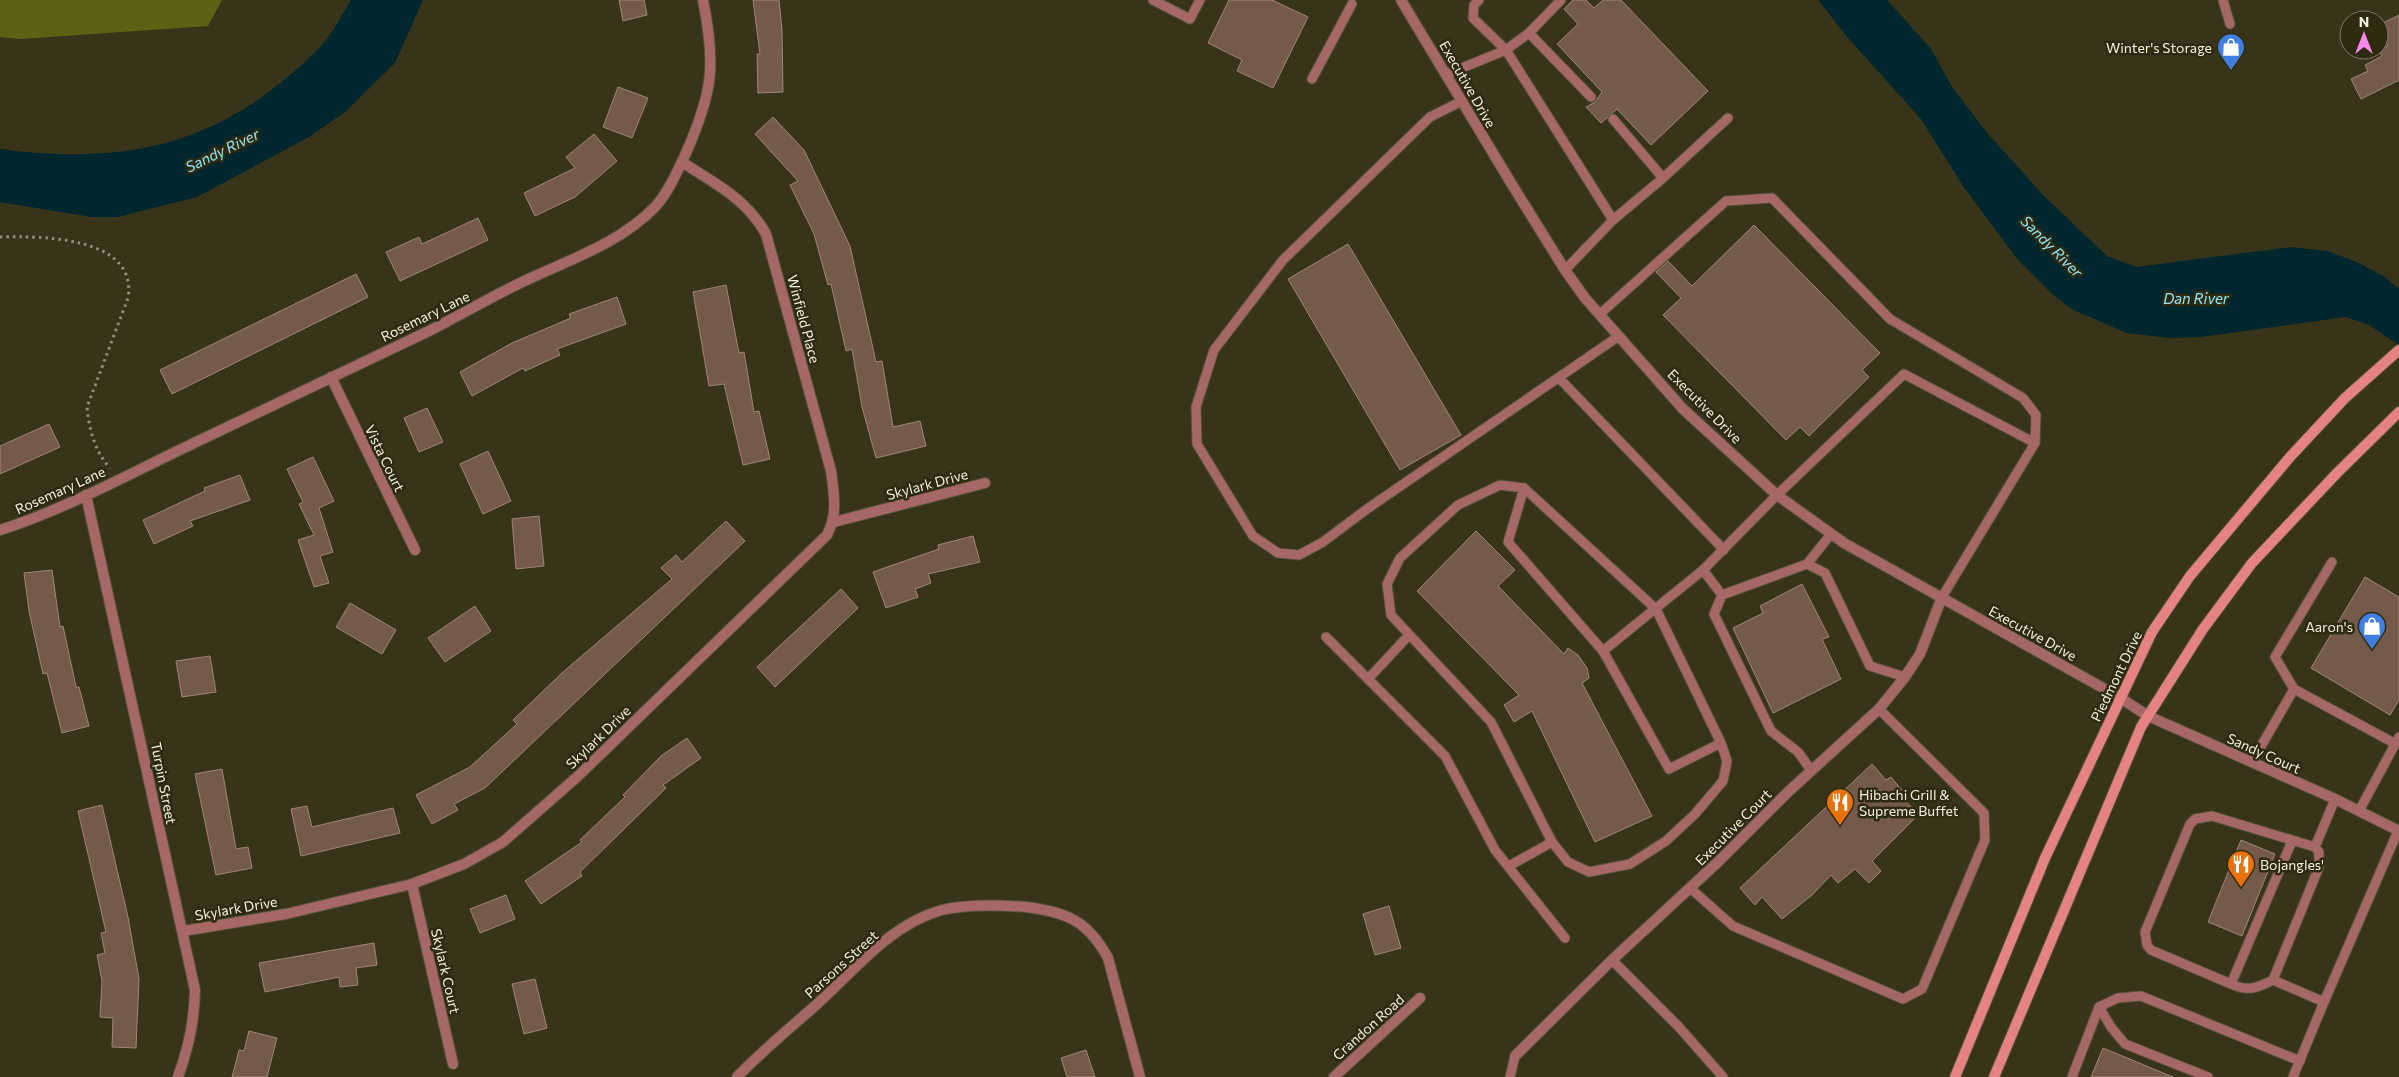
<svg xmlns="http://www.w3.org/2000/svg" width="2399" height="1077" font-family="Commissioner,sans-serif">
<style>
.green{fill:#5e6014}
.water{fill:#00272e}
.building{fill:#735a4a;stroke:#a18675}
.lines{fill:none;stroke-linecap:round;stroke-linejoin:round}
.lane-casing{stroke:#56523a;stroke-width:11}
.street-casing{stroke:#56523a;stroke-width:12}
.secondary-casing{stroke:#56523a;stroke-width:12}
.path{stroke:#928f7a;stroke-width:3;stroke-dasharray:2.5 4;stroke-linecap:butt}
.lane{stroke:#a56867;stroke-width:9}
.street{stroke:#a56867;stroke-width:10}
.secondary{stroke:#e48382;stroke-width:10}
.labels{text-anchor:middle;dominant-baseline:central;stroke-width:5;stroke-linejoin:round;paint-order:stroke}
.poi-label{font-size:14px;fill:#f3f1e2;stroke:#2e2a10;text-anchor:end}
.street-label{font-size:14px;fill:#f3f1e2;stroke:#2e2a10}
.water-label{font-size:15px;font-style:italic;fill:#90e6f9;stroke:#2e2a10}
</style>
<rect width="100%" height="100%" fill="#38341a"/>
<path class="green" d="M 0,0 L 222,0 L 208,26 L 21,39 L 0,37 Z"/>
<g class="water">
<path d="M 351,0 L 423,0 L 395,63 L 345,112 L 309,137 L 197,197 L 118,217 L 92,217 L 0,202 L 0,149 C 105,163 196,152 280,83 C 296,70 313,56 327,39 C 336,27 343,13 351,0 Z"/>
<path d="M 1818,0 L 1887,0 L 1931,49 L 1952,87 L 1988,134 L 2045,197 L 2107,256 L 2136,267 L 2291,247 L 2327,251 L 2357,262 L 2385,277 L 2399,289 L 2399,345 L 2369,325 L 2346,317 L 2202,337 L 2170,338 L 2127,333 L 2073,310 L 2052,294 L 2018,260 L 1963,186 L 1921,119 L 1848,38 Z"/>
</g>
<g class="building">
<path d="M 619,0 L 644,0 L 647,15 L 623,21 Z"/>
<path d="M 753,0 L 779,0 L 782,30 L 783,92 L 758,93 L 757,54 L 760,54 Z"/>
<path d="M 1229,0 L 1272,0 L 1308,17 L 1273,88 L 1237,71 L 1242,60 L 1208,43 Z"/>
<path d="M 1573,0 L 1586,0 L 1594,8 L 1603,0 L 1621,0 L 1708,91 L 1651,145 L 1617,109 L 1601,123 L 1586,107 L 1595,102 L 1602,92 L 1557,44 L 1578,24 L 1564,9 Z"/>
<path d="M 2399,15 L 2399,80 L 2361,99 L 2351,79 L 2368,71 L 2365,65 L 2382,56 L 2379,50 L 2388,46 L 2379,25 Z"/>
<path d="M 618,87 L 648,98 L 632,138 L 603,127 Z"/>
<path d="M 773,117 L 804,150 L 850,246 L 876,362 L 882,361 L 893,427 L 920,421 L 926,446 L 876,458 L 862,407 L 852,349 L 846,351 L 831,284 L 828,285 L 814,234 L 790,185 L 798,181 L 755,134 Z"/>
<path d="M 594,134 L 617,161 L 575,197 L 535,216 L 524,193 L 575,168 L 566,157 Z"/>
<path d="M 478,218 L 488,240 L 400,281 L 386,252 L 419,237 L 422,244 Z"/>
<path d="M 1754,225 L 1880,353 L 1862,370 L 1869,377 L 1809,436 L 1800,427 L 1786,440 L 1663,315 L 1681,298 L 1656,272 L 1668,261 L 1692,286 Z"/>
<path d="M 1348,244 L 1461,435 L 1400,470 L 1288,279 Z"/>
<path d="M 356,274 L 368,297 L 172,394 L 160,370 Z"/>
<path d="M 726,285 L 739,353 L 744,352 L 754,412 L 759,411 L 770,459 L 743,465 L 724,384 L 709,386 L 693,292 Z"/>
<path d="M 617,297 L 626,324 L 557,349 L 560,355 L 525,371 L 523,368 L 472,396 L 460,372 L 512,343 L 571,318 L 569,314 Z"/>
<path d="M 427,408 L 443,442 L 419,452 L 404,418 Z"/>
<path d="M 49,424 L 60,447 L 0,474 L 0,446 Z"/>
<path d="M 488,451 L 511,501 L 483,514 L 460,464 Z"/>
<path d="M 313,457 L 334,501 L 319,508 L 333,552 L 320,556 L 329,583 L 314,587 L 298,540 L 314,535 L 299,504 L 303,502 L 287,469 Z"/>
<path d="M 240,475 L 250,500 L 190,521 L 193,526 L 154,544 L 143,520 L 205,491 L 204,488 Z"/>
<path d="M 539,516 L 544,566 L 516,569 L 512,519 Z"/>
<path d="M 726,521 L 745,541 L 485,788 L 454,804 L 458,810 L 432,824 L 416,795 L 470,767 L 517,724 L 513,720 L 563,672 L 672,579 L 661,568 L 676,555 L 682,562 Z"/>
<path d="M 1476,531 L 1515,570 L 1498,586 L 1564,654 L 1568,648 L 1578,655 L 1587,668 L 1589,678 L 1582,683 L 1652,816 L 1595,842 L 1532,711 L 1514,722 L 1504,705 L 1519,695 L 1417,591 Z"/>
<path d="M 973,536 L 980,562 L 928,574 L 931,583 L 915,589 L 918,597 L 886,608 L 873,572 L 939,549 L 938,545 Z"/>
<path d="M 52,570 L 60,627 L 63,626 L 76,687 L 79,687 L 89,726 L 62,733 L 47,673 L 43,674 L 29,611 L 24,573 Z"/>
<path d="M 2365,577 L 2399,597 L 2399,700 L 2390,715 L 2311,668 Z"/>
<path d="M 1802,584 L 1829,637 L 1822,639 L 1841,679 L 1773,713 L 1733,628 L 1763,613 L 1760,606 Z"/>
<path d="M 841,589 L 858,608 L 775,687 L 757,667 Z"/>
<path d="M 350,603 L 396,630 L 382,654 L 336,627 Z"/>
<path d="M 475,606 L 491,631 L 445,662 L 428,638 Z"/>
<path d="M 210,656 L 216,692 L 182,697 L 176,661 Z"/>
<path d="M 687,738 L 701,758 L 663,785 L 666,788 L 580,872 L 582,876 L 541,904 L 525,881 L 582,842 L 580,840 L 625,797 L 623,795 L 661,756 Z"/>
<path d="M 1872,764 L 1886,780 L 1891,777 L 1905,794 L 1901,797 L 1919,814 L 1872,861 L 1881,871 L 1869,883 L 1855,869 L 1838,883 L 1831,875 L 1812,895 L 1782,919 L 1762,897 L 1755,905 L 1740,888 Z"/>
<path d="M 222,769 L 236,849 L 248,847 L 252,868 L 216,875 L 195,774 Z"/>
<path d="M 102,805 L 128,917 L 139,979 L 136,1048 L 112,1047 L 113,1018 L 100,1017 L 102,981 L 97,955 L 105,953 L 101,933 L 106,932 L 78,811 Z"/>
<path d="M 307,806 L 312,827 L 393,808 L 400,833 L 301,856 L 291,809 Z"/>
<path d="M 2241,840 L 2275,854 L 2242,936 L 2208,922 Z"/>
<path d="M 506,895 L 515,919 L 480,933 L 470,909 Z"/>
<path d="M 1389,906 L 1401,948 L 1375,955 L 1363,914 Z"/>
<path d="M 374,943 L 377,965 L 356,968 L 358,985 L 340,987 L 339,977 L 265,992 L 259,963 Z"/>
<path d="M 535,979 L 547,1028 L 524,1034 L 512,984 Z"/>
<path d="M 249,1031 L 277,1038 L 267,1077 L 232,1077 L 239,1050 L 244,1051 Z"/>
<path d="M 2103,1048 L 2173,1077 L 2091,1077 Z"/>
<path d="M 1086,1050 L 1095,1077 L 1067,1077 L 1061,1058 Z"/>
</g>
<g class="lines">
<g class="lane-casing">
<g id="lane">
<path d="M 1153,0 L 1190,19 L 1200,0"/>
<path d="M 1479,0 L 1474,5 L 1473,18 L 1506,50 L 1613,220"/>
<path d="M 2223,0 L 2230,24"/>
<path d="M 1529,33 L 1591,97"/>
<path d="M 1447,74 L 1506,50 L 1529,33 L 1561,0"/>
<path d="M 1312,79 L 1352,4"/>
<path d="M 1462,101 L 1430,117 L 1283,260 L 1214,350 L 1196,407 L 1197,444 L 1253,536 L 1278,553 L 1299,555 L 1323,542 L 1367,509 L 1619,336"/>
<path d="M 1613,119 L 1663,178"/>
<path d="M 1565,270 L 1613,220 L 1663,178 L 1728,118"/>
<path d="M 1600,314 L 1726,201 L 1772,198 L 1890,319 L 2023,398 L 2036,415 L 2035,443 L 1942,597"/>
<path d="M 1560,379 L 1724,550"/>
<path d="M 1524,488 L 1508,542 L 1603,651"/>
<path d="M 2332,562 L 2275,657 L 2294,689 L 2394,743"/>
<path d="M 1807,564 L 1831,534"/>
<path d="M 1703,570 L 1722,595"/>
<path d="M 1326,637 L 1445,756 L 1495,850 L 1565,938"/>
<path d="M 1368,679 L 1409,635"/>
<path d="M 1721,743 L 1727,761 L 1723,781 L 1695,814 L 1666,841 L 1630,864 L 1589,872 L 1568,862 L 1552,842 L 1491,722 L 1391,615 L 1387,584 L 1400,558 L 1458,505 L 1500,485 L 1524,488 L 1656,609 L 1721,743 L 1669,769 L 1603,651 L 1703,570 L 1777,495 L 1904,374 L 2035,443"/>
<path d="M 2252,762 L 2294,689"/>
<path d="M 1811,770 L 1798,752 L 1771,731 L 1714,614 L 1722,595 L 1807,564 L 1825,573 L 1870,666 L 1905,677"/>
<path d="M 2335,799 L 2315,847 L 2319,852 L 2319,867 L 2273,980 L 2324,1002 L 2398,831"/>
<path d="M 2359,811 L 2399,737"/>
<path d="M 2292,841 L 2231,984 L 2151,950 L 2147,945 L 2145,932 L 2190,824 L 2195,819 L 2212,816 L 2315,847"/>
<path d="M 1509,866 L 1552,842"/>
<path d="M 1690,888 L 1733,926 L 1903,999 L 1922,989 L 1985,840 L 1984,813 L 1879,709"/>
<path d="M 1612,960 L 1678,1026 L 1723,1077"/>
<path d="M 2231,984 C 2248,992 2257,988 2273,980"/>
<path d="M 2099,1007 L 2111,1027 L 2125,1044 L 2208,1077"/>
<path d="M 1510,1077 L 1515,1056"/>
<path d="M 2072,1077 L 2099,1007 L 2118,998 L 2141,996 L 2300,1061"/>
<path d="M 2293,1077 L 2324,1002"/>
</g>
</g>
<g class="street-casing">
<g id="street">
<path d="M 1401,0 L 1511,183 L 1565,270 L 1585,298 L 1683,409 L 1777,495 L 1844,543 L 2119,697 L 2148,716 L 2335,799 L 2399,831"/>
<path d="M 331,377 L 415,550"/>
<path d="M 86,495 L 195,990 C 194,1022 189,1046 178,1077"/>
<path d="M 834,522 L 985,483"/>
<path d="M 0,530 C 64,510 131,473 192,444 C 271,406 351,369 429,331 C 458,316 486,300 514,286 C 562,262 617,246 655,207 C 668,193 678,170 686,153 C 713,92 716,65 703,0"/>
<path d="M 412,884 L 453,1064"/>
<path d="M 183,931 L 286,914 L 412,884 L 464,864 L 503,842 L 577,777 L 827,535 C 838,514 834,494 831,471 L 766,234 C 746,198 715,184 682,162"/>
<path d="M 1515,1056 L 1612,960 L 1719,861 L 1788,792 L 1879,709 L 1905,677 L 1920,654 L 1942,597"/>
<path d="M 737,1077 C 762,1051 789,1029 816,1005 C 854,971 890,924 942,910 C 968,904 1000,905 1026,907 C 1067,912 1088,921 1108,958 L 1140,1077"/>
<path d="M 1334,1077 L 1420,998"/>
</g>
</g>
<g class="secondary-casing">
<g id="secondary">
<path d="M 1955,1077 L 2045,858 L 2152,632 L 2190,576 L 2290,457 L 2345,398 L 2399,350"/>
<path d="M 1994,1077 L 2141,727 L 2203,629 L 2252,563 L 2337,473 L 2399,412"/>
</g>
</g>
<path class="path" d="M 0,237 C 41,236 138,236 128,298 L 87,407 C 89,429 95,452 110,468"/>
<use href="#lane" class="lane"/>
<use href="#street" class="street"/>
<use href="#secondary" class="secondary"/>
</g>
<defs>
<g id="shop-pin" transform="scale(1.4375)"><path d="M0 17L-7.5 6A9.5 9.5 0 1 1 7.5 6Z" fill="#3f7fe0" stroke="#2e2a10"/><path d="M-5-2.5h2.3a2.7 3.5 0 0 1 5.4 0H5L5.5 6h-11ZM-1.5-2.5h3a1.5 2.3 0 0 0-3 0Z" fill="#fff"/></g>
<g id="restaurant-pin" transform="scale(1.4375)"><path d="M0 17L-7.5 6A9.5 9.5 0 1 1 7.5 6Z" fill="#e8710a" stroke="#2e2a10"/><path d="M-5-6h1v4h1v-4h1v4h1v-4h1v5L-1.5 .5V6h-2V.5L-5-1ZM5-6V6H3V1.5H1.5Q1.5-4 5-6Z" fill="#fff"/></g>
</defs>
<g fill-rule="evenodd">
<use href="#shop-pin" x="2231" y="47"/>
<use href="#shop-pin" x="2372" y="626"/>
<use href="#restaurant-pin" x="1840" y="802"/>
<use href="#restaurant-pin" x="2241" y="864"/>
</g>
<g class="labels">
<g class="poi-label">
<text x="2212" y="47">Winter's Storage</text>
<text x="2353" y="626">Aaron's</text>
<text x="1859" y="794" text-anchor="start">Hibachi Grill &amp;<tspan x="1859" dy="16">Supreme Buffet</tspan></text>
<text x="2260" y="864" text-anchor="start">Bojangles'</text>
</g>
<g class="street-label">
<text transform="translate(1468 84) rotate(60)">Executive Drive</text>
<text transform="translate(425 316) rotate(-26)">Rosemary Lane</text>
<text transform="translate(804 319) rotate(75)">Winfield Place</text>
<text transform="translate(1705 406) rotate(45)">Executive Drive</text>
<text transform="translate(385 458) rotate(64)">Vista Court</text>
<text transform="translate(927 484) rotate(-15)">Skylark Drive</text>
<text transform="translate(60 490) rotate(-24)">Rosemary Lane</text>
<text transform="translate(2033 633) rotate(29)">Executive Drive</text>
<text transform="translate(2116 676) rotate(-64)">Piedmont Drive</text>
<text transform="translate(598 737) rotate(-44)">Skylark Drive</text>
<text transform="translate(2264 753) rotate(24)">Sandy Court</text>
<text transform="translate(164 783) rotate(79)">Turpin Street</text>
<text transform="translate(1733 827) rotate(-45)">Executive Court</text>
<text transform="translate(236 908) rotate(-10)">Skylark Drive</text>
<text transform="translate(841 964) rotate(-42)">Parsons Street</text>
<text transform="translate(446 971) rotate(77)">Skylark Court</text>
<text transform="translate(1368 1027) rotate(-42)">Crandon Road</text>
</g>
<g class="water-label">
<text transform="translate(222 150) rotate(-26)">Sandy River</text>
<text transform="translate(2052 246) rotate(45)">Sandy River</text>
<text x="2196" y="298">Dan River</text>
</g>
</g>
<g transform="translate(2364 35)"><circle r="24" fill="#2e2a10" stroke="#7d7a64"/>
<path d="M0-4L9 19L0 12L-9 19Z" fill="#f888ea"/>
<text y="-8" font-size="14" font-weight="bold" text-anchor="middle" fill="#f3f1e2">N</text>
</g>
</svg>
